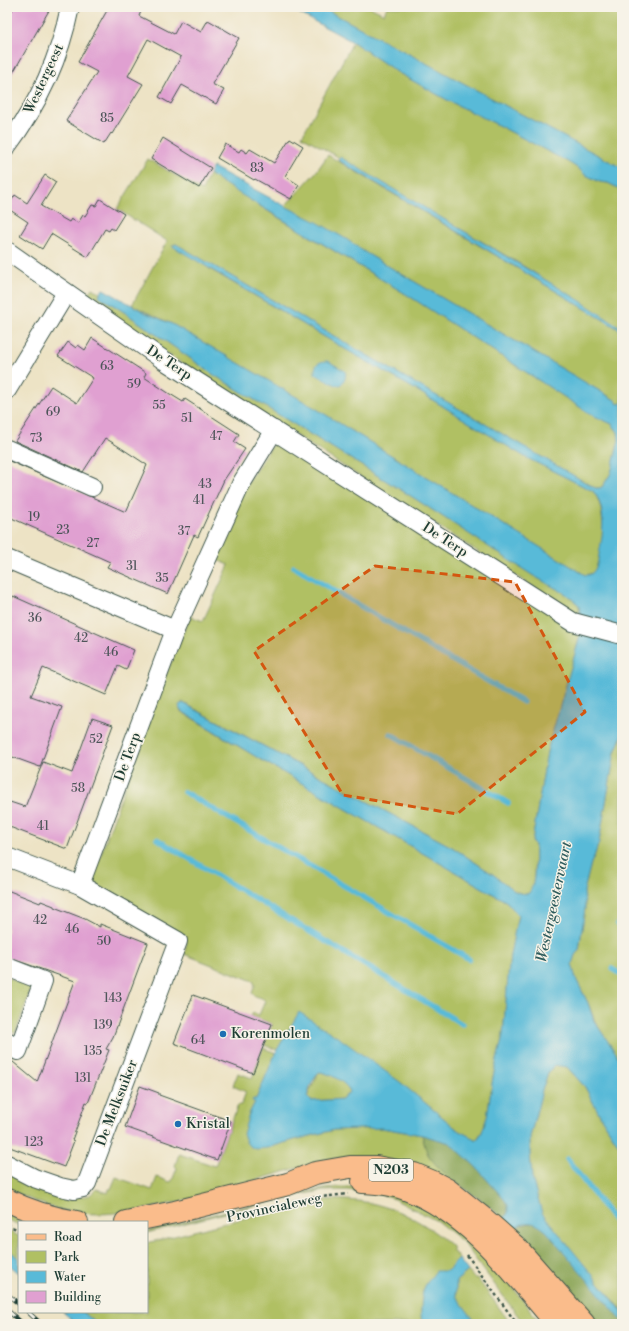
<svg xmlns="http://www.w3.org/2000/svg" width="629" height="1331" font-family="'Libre Bodoni',serif">
<style>
.green{fill:#b0c063;stroke:#687e4c}
.forest{fill:#8ca659;stroke:#567246}
.water{fill:#59bad8;stroke:#3c7c86;fill-rule:evenodd}
.lines{fill:none;stroke-linecap:round;stroke-linejoin:round}
.stream{stroke:#59bad8;stroke-width:5.5}
.building{fill:#e0a0d1}
.street-casing{stroke:#3e564a;stroke-width:20}
.primary-casing{stroke:#3e564a;stroke-width:24}
.path{stroke:#3e564a;stroke-width:2.5;stroke-dasharray:3 3;stroke-linecap:butt}
.street{stroke:#fff;stroke-width:18}
.primary{stroke:#fabc8b;stroke-width:22}
.rail-casing{stroke:#1f3d34;stroke-width:4.5}
.rail{stroke:#f7f3e8;stroke-width:3;stroke-dasharray:9;stroke-linecap:butt}
.marked{fill:#d45610;fill-opacity:0.2;stroke:#d45610;stroke-width:3;stroke-dasharray:8 5;stroke-linejoin:round}
.poi-dot{fill:#1f6fb2;stroke:#f7f3e8;stroke-width:1.5}
.labels{text-anchor:middle;dominant-baseline:central;stroke-width:3;stroke-linejoin:round;paint-order:stroke}
.number-label{font-size:12px;fill:#4f565b}
.shield{fill:#f7f3e8;stroke:#60746a;stroke-width:1}
.shield-label{font-size:13px;font-weight:bold;fill:#1f3d34}
.street-label{font-size:14px;fill:#1f3d34;stroke:#f7f3e8}
.poi-label{font-size:14px;fill:#1f3d34;stroke:#f7f3e8;text-anchor:start}
.water-label{font-size:15px;font-style:italic;fill:#2e5c5d;stroke:#f7f3e8}
</style>
<rect width="100%" height="100%" fill="#f7f3e8"/>
<filter id="ink" filterUnits="userSpaceOnUse"><feTurbulence type="fractalNoise" baseFrequency=".025" numOctaves="2"/><feDisplacementMap in="SourceGraphic" scale="8" xChannelSelector="R" yChannelSelector="G"/><feConvolveMatrix kernelMatrix="1 2 1 2 8 2 1 2 1" color-interpolation-filters="sRGB"/></filter>
<filter id="wash" filterUnits="userSpaceOnUse"><feTurbulence type="fractalNoise" baseFrequency=".012" numOctaves="4" result="noise"/><feDisplacementMap in="SourceGraphic" scale="16" xChannelSelector="R" yChannelSelector="G"/><feGaussianBlur stdDeviation="0.9" result="paint"/><feColorMatrix in="noise" values="0 0 0 0 0 0 0 0 0 0 0 0 0 0 0 0 0 1.4 0 .05"/><feComposite in="paint" operator="in"/></filter>
<g filter="url(#wash)">
<rect width="100%" height="100%" fill="#ede3c5"/>
<g class="green">
<path d="M 321,7 L 370,7 L 384,14 L 387,7 L 622,7 L 622,168 Z"/>
<path d="M 353,42 L 397,72 L 449,101 L 494,123 L 568,162 L 579,169 L 584,174 L 600,182 L 608,183 L 622,190 L 622,327 L 615,324 L 522,265 L 302,136 Z"/>
<path d="M 328,155 L 622,331 L 622,403 L 618,404 L 615,400 L 366,253 L 346,239 L 285,206 L 316,172 Z"/>
<path d="M 148,159 L 202,191 L 209,174 L 274,215 L 409,296 L 592,415 L 612,424 L 618,432 L 619,440 L 611,473 L 603,486 L 600,488 L 595,488 L 176,244 L 174,244 L 211,270 L 345,349 L 418,391 L 525,457 L 593,491 C 607,508 605,555 593,573 L 585,575 L 310,405 L 172,324 L 132,305 L 167,241 L 117,209 Z"/>
<path d="M 92,288 L 100,293 L 99,296 L 124,312 L 214,375 L 414,498 L 532,575 L 566,594 L 579,605 L 579,614 L 582,618 L 83,300 Z"/>
<path d="M 285,442 L 582,629 L 547,752 L 532,842 L 535,845 L 534,875 L 532,890 L 528,894 L 525,895 L 513,890 L 494,875 L 452,847 L 182,702 L 180,711 L 258,758 L 507,902 L 518,915 L 510,955 L 503,1035 L 493,1077 L 487,1117 L 482,1132 L 476,1140 L 459,1131 L 400,1082 L 299,1013 L 277,1050 L 264,1045 L 272,1024 L 251,1016 L 253,1013 L 259,1015 L 265,1001 C 262,996 255,998 252,993 L 255,985 L 253,981 L 184,954 L 187,942 L 92,883 L 92,879 L 158,694 L 190,616 L 203,621 L 229,565 L 215,559 L 244,488 L 273,444 Z"/>
<path d="M 622,735 L 622,1066 L 595,1021 L 588,1003 L 576,979 L 572,964 L 575,955 L 579,950 L 585,908 L 584,891 L 591,863 L 594,857 L 599,842 L 615,752 Z"/>
<path d="M 7,977 L 29,986 L 31,989 L 16,1032 L 10,1033 L 7,1030 Z"/>
<path d="M 263,1048 L 276,1053 L 256,1099 L 254,1099 L 255,1102 L 249,1114 L 267,1148 L 294,1140 L 334,1130 L 382,1128 L 422,1135 L 428,1155 L 443,1171 L 460,1185 L 419,1166 L 349,1157 L 325,1160 C 286,1171 247,1183 208,1194 C 166,1205 116,1219 72,1212 C 49,1208 28,1199 7,1188 L 7,1170 L 81,1197 L 90,1195 L 96,1189 L 108,1193 L 109,1189 L 111,1189 L 116,1177 L 152,1190 L 157,1177 L 170,1182 L 172,1181 L 177,1168 L 175,1166 L 179,1154 L 215,1166 L 238,1105 L 241,1105 L 246,1092 L 233,1086 L 238,1073 L 252,1078 Z"/>
<path d="M 555,1065 L 567,1067 L 585,1087 L 602,1119 L 622,1150 L 622,1310 L 575,1255 L 542,1213 L 532,1178 L 530,1154 L 530,1137 L 543,1087 L 548,1073 Z"/>
<path d="M 321,1072 C 332,1074 345,1082 350,1091 L 343,1099 L 311,1101 L 307,1097 L 318,1074 Z"/>
<path d="M 338,1187 L 365,1187 L 381,1190 L 443,1215 L 511,1285 L 541,1324 L 524,1324 L 463,1242 L 437,1221 L 388,1196 L 365,1192 L 347,1190 L 322,1191 L 286,1197 L 147,1233 L 147,1231 L 294,1194 Z"/>
<path d="M 321,1200 C 375,1197 414,1212 454,1248 L 452,1250 L 459,1259 L 447,1271 L 423,1290 L 421,1312 L 422,1324 L 97,1324 L 83,1312 L 147,1312 L 147,1243 L 300,1204 Z"/>
<path d="M 7,1214 L 23,1222 L 19,1222 L 19,1225 L 7,1219 Z"/>
<path d="M 7,1230 L 19,1236 L 19,1259 L 7,1248 Z"/>
<path d="M 468,1271 L 474,1278 L 477,1278 L 511,1324 L 477,1324 L 456,1296 L 456,1281 Z"/>
</g>
<g class="forest">
<path d="M 422,1135 L 450,1143 L 475,1166 L 504,1199 L 508,1205 L 508,1213 L 503,1219 C 481,1196 447,1182 429,1156 C 425,1150 424,1141 422,1135 Z"/>
<path d="M 542,1213 L 575,1255 L 622,1310 L 622,1324 L 597,1324 L 513,1230 L 519,1225 L 532,1223 Z"/>
</g>
<g class="water">
<path d="M 286,7 L 321,7 L 622,168 L 622,190 L 608,183 L 600,182 L 584,174 L 579,169 L 568,162 L 494,123 L 449,101 L 397,72 L 353,42 L 297,12 L 296,12 Z"/>
<path d="M 340,157 L 579,300 L 615,324 L 622,327 L 622,331 L 338,160 Z"/>
<path d="M 213,167 L 285,206 L 317,222 L 346,239 L 366,253 L 615,400 L 618,404 L 622,403 L 622,735 L 615,752 L 599,842 L 594,857 L 591,863 L 584,891 L 585,908 L 579,950 L 575,955 L 572,964 L 576,979 L 588,1003 L 594,1021 L 616,1053 L 622,1066 L 622,1150 L 602,1119 L 585,1087 L 567,1067 L 554,1065 L 548,1073 L 543,1087 L 530,1137 L 530,1154 L 532,1178 L 542,1213 L 622,1311 L 622,1321 L 547,1232 C 535,1221 525,1219 513,1230 L 503,1219 L 508,1213 L 508,1205 L 504,1199 L 475,1166 L 450,1143 L 422,1135 L 382,1128 L 334,1130 L 294,1140 L 267,1148 L 256,1149 L 249,1146 L 246,1142 L 243,1134 L 249,1114 L 255,1102 L 252,1101 L 253,1099 L 256,1099 L 277,1050 L 299,1012 L 342,1040 L 400,1082 L 459,1131 L 477,1140 L 482,1132 L 487,1117 L 493,1077 L 503,1035 L 510,955 L 518,915 L 507,902 L 258,758 L 180,710 L 179,705 L 183,703 L 452,847 L 494,875 L 513,890 L 519,893 L 528,894 C 537,885 534,858 535,845 L 532,842 L 547,752 L 582,629 L 579,605 L 566,594 L 532,575 L 414,498 L 214,375 L 124,312 L 99,296 L 103,289 L 105,290 L 146,313 L 172,324 L 310,405 L 585,575 C 588,575 591,575 593,572 C 597,568 598,560 599,554 C 603,534 607,508 593,491 L 525,457 L 418,391 L 345,349 L 172,246 L 176,244 L 595,488 L 600,488 L 603,486 L 611,473 L 619,440 L 618,432 L 612,424 L 592,415 L 409,296 L 237,192 L 209,174 ZM 321,1072 C 331,1074 345,1082 350,1091 L 343,1099 L 311,1101 L 307,1097 C 309,1089 314,1075 321,1072 Z"/>
<path d="M 328,361 L 345,371 C 347,377 344,382 340,385 L 336,385 L 315,374 C 314,364 319,361 328,361 Z"/>
<path d="M 7,1248 L 19,1259 L 19,1273 L 7,1263 Z"/>
<path d="M 459,1259 L 468,1271 L 456,1281 L 456,1296 L 477,1324 L 422,1324 C 420,1315 421,1294 425,1286 C 428,1281 432,1276 436,1271 L 447,1271 Z"/>
<path d="M 63,1312 L 83,1312 L 97,1324 L 77,1324 Z"/>
</g>
<g class="lines">
<g class="stream">
<path d="M 294,567 L 523,702"/>
<path d="M 391,734 L 508,803"/>
<path d="M 184,792 L 469,959"/>
<path d="M 157,839 L 462,1024"/>
<path d="M 620,880 L 622,881"/>
<path d="M 618,924 L 622,926"/>
<path d="M 612,969 L 622,975"/>
<path d="M 567,1159 L 622,1231"/>
</g>
</g>
<g id="blocks">
<g class="building">
<path d="M 14,7 L 51,7 L 7,83 L 7,19 Z"/>
<path d="M 109,7 L 143,7 L 139,16 L 174,34 L 181,21 L 201,32 L 208,20 L 239,38 L 212,84 L 224,90 L 216,104 L 182,85 L 171,104 L 159,97 L 181,57 L 148,39 L 128,76 L 143,84 L 112,134 L 111,133 L 104,144 L 66,121 L 97,72 L 78,62 Z"/>
<path d="M 163,138 L 211,168 L 199,188 L 151,159 Z"/>
<path d="M 290,138 L 303,146 L 285,176 L 299,185 L 291,199 L 255,179 L 254,180 L 217,158 L 225,144 L 239,152 L 241,149 L 247,153 L 250,149 L 274,163 Z"/>
<path d="M 45,175 L 56,182 L 41,206 L 69,222 L 71,219 L 78,223 L 83,215 L 85,216 L 92,205 L 96,206 L 100,199 L 124,214 L 114,230 L 111,228 L 109,231 L 105,229 L 88,257 L 51,234 L 42,249 L 20,235 L 28,222 L 7,208 L 15,195 L 27,203 Z"/>
<path d="M 92,338 L 146,373 L 144,377 L 170,394 L 183,402 L 185,399 L 239,434 L 234,442 L 245,449 L 224,480 L 198,537 L 194,535 L 168,594 L 107,567 L 110,562 L 7,516 L 7,460 L 126,512 L 147,465 L 118,446 L 105,438 L 83,472 L 15,441 L 51,386 L 77,403 L 93,378 L 58,356 L 68,342 L 76,348 L 78,345 L 85,350 Z"/>
<path d="M 13,596 L 134,650 L 126,670 L 118,666 L 106,695 L 43,668 L 31,696 L 62,707 L 40,767 L 7,755 L 7,611 Z"/>
<path d="M 92,718 L 113,725 L 67,849 L 7,826 L 7,801 L 25,807 L 43,762 L 72,773 Z"/>
<path d="M 7,890 L 40,903 L 41,901 L 54,906 L 54,907 L 85,919 L 100,927 L 100,924 L 148,943 L 113,1037 L 106,1049 L 109,1050 L 88,1103 L 86,1102 L 72,1140 L 74,1141 L 64,1167 L 7,1146 L 7,1057 L 37,1082 L 75,981 L 7,957 Z"/>
<path d="M 193,995 L 272,1024 L 253,1073 L 174,1043 Z"/>
<path d="M 140,1086 L 159,1093 L 159,1095 L 231,1121 L 217,1160 L 125,1127 Z"/>
</g>
</g>
</g>
<g filter="url(#ink)">
<use href="#blocks" fill-opacity="0" stroke="#3e564a" stroke-width="1"/>
<g class="lines">
<g class="street-casing">
<g id="street">
<path d="M 7,146 C 38,105 60,57 70,7"/>
<path d="M 7,251 L 165,361 L 573,622 L 622,635"/>
<path d="M 7,390 L 66,293"/>
<path d="M 7,449 L 92,487"/>
<path d="M 7,559 L 175,630"/>
<path d="M 7,857 L 80,885 L 178,941 L 87,1183 L 83,1188 L 74,1190 L 60,1187 L 34,1178 L 7,1164"/>
<path d="M 80,885 L 175,630 L 241,484 L 274,430"/>
<path d="M 7,967 L 43,981 L 18,1051 L 7,1041"/>
</g>
</g>
<g class="primary-casing">
<g id="primary">
<path d="M 363,1182 C 378,1183 394,1184 408,1190 C 470,1213 515,1275 557,1324"/>
<path d="M 7,1200 C 30,1212 52,1218 77,1222"/>
<path d="M 126,1222 L 175,1212 L 288,1184 L 315,1173 L 350,1167 L 376,1167 L 414,1174 L 433,1182 L 448,1190 L 483,1218 L 517,1248 L 584,1324"/>
</g>
</g>
<g class="path">
<path d="M 312,1198 L 348,1194"/>
<path d="M 7,1225 L 19,1230"/>
<path d="M 467,1255 L 517,1324"/>
</g>
<use href="#street" class="street"/>
<use href="#primary" class="primary"/>
<g class="rail-casing">
<g id="rail">
<path d="M 7,1294 L 19,1304"/>
<path d="M 7,1310 L 23,1324"/>
<path d="M 28,1312 L 41,1324"/>
</g>
</g>
<use href="#rail" class="rail"/>
</g>
</g>
<path class="marked" d="M 375,566 L 515,582 L 585,712 L 457,814 L 343,795 L 254,651 Z"/>
<g class="poi-dot">
<circle cx="223" cy="1034" r="4"/>
<circle cx="178" cy="1124" r="4"/>
</g>
<g class="labels">
<g class="number-label">
<text x="107" y="118">85</text>
<text x="257" y="168">83</text>
<text x="107" y="366">63</text>
<text x="134" y="384">59</text>
<text x="159" y="405">55</text>
<text x="53" y="412">69</text>
<text x="187" y="418">51</text>
<text x="216" y="436">47</text>
<text x="36" y="438">73</text>
<text x="205" y="484">43</text>
<text x="199" y="500">41</text>
<text x="34" y="517">19</text>
<text x="63" y="530">23</text>
<text x="184" y="531">37</text>
<text x="93" y="543">27</text>
<text x="132" y="566">31</text>
<text x="162" y="578">35</text>
<text x="35" y="618">36</text>
<text x="81" y="638">42</text>
<text x="111" y="652">46</text>
<text x="96" y="739">52</text>
<text x="78" y="788">58</text>
<text x="43" y="826">41</text>
<text x="40" y="920">42</text>
<text x="72" y="929">46</text>
<text x="104" y="941">50</text>
<text x="113" y="998">143</text>
<text x="103" y="1025">139</text>
<text x="198" y="1040">64</text>
<text x="93" y="1051">135</text>
<text x="83" y="1078">131</text>
<text x="34" y="1142">123</text>
</g>
<rect class="shield" x="369" y="1159" width="44" height="22" rx="3"/>
<g class="shield-label">
<text x="391" y="1170">N203</text>
</g>
<g class="street-label">
<text transform="translate(44 79) rotate(-65)">Westergeest</text>
<text transform="translate(169 363) rotate(33)">De Terp</text>
<text transform="translate(445 540) rotate(33)">De Terp</text>
<text transform="translate(128 757) rotate(-70)">De Terp</text>
<text transform="translate(117 1103) rotate(-69)">De Melksuiker</text>
<text transform="translate(274 1208) rotate(-12)">Provincialeweg</text>
</g>
<g class="poi-label">
<text x="231" y="1034">Korenmolen</text>
<text x="186" y="1124">Kristal</text>
</g>
<g class="water-label">
<text transform="translate(554 902) rotate(-78)">Westergeestervaart</text>
</g>
</g>
<rect width="629" height="1331" fill="none" stroke="#f7f3e8" stroke-width="24"/>
<rect x="18" y="1221" width="130" height="92" fill="#f7f3e8" stroke="#a1aaa0"/>
<rect x="26" y="1234" width="20" height="6" fill="#fabc8b" stroke="#a1aaa0"/>
<text x="54" y="1241" font-size="12" fill="#1f3d34">Road</text>
<rect x="26" y="1251" width="20" height="12" fill="#b0c063" stroke="#a1aaa0"/>
<text x="54" y="1261" font-size="12" fill="#1f3d34">Park</text>
<rect x="26" y="1271" width="20" height="12" fill="#59bad8" stroke="#a1aaa0"/>
<text x="54" y="1281" font-size="12" fill="#1f3d34">Water</text>
<rect x="26" y="1291" width="20" height="12" fill="#e0a0d1" stroke="#a1aaa0"/>
<text x="54" y="1301" font-size="12" fill="#1f3d34">Building</text>
</svg>
